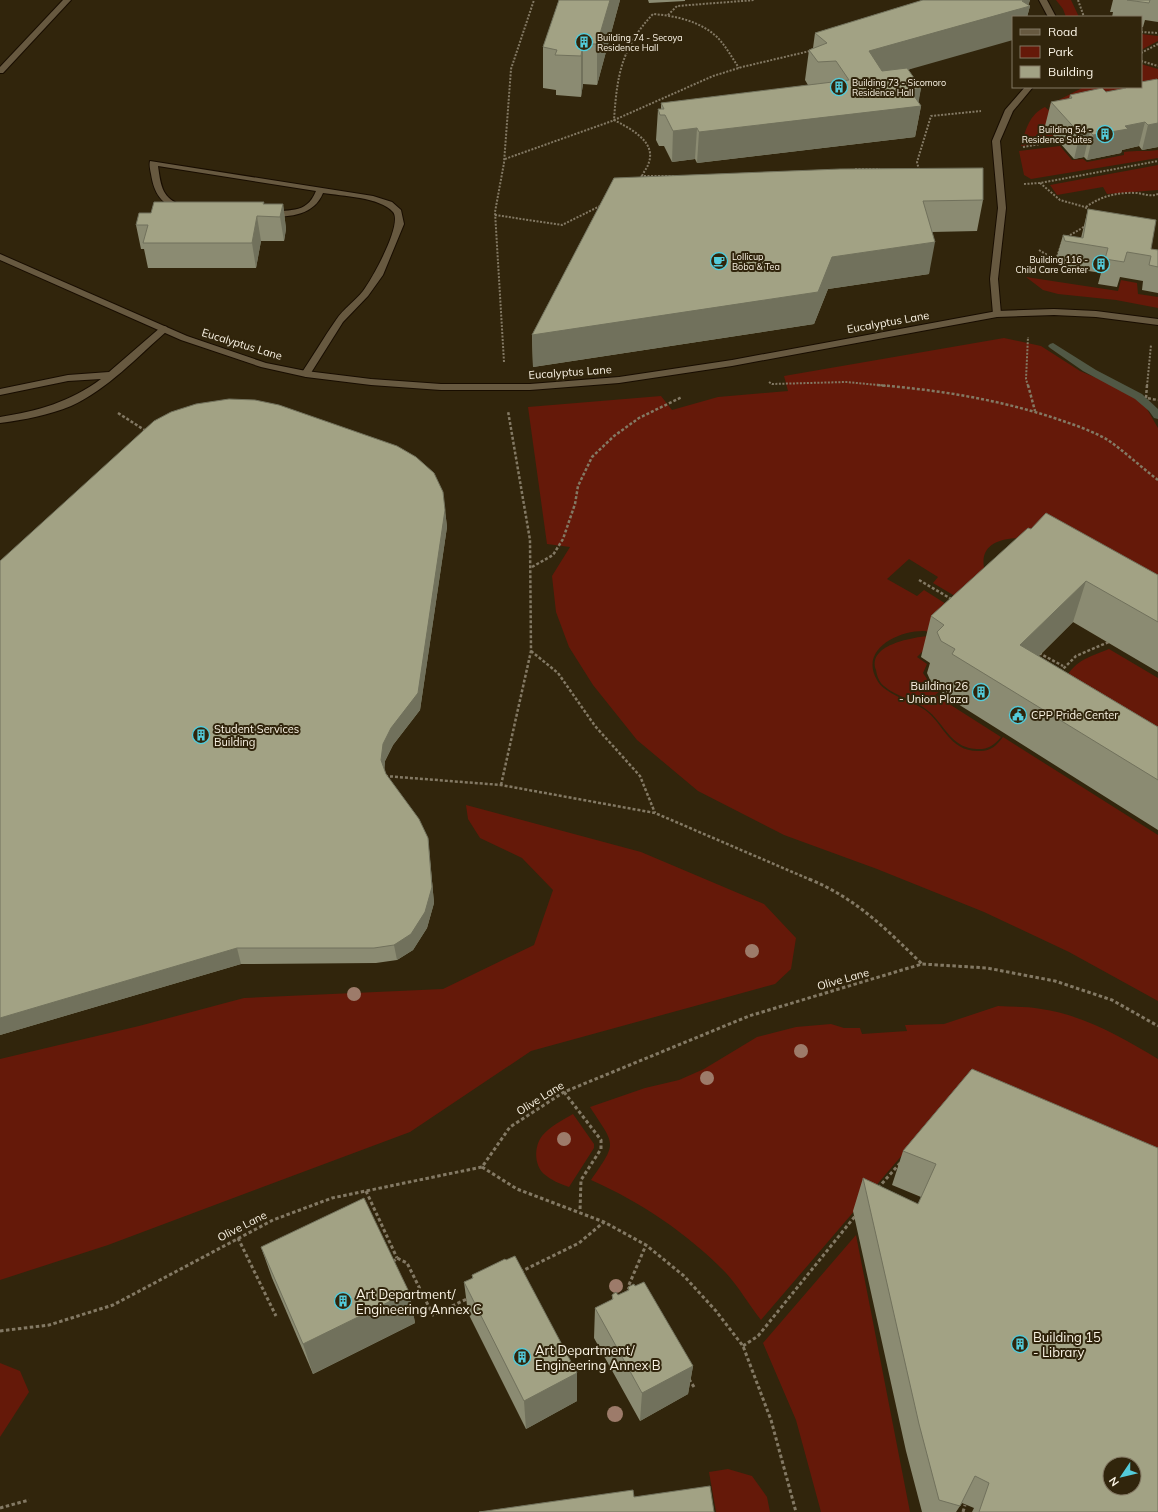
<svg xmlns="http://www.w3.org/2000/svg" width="1158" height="1512" font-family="Mulish,sans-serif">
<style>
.green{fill:#651909}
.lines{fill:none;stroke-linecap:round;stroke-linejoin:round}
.stream{fill:#515845;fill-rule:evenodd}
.service-casing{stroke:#180d00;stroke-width:2}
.minor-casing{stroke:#180d00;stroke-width:2}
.tertiary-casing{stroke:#180d00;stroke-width:2}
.path-far2{stroke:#837964;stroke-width:2;stroke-dasharray:2 1.5;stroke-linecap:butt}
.path-far1{stroke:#837964;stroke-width:2.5;stroke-dasharray:3 2;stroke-linecap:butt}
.path{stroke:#837964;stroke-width:3;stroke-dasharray:3.5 2.5;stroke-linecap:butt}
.service{fill:#675940;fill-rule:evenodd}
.minor{fill:#675940;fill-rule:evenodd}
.tertiary{fill:#675940;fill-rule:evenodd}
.tree{fill:#9d7b6a}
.wall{fill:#8b8b72}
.shaded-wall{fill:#71715c}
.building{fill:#a2a284;stroke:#71715c;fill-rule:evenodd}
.labels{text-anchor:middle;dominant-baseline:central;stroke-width:4;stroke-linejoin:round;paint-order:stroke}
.far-poi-label{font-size:9px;fill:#fbf4e5;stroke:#31250c;text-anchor:start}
.street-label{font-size:11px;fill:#fbf4e5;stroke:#31250c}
.poi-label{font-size:11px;fill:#fbf4e5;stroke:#31250c;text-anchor:start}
.near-poi-label{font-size:13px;fill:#fbf4e5;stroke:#31250c;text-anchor:start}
</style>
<rect width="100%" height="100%" fill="#31250c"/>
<g class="green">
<path d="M 1056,0 L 1071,0 L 1079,17 L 1066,17 L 1063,9 Z"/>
<path d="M 1141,34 L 1158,36 L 1158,41 L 1141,50 Z"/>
<path d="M 1141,64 L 1158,69 L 1158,104 L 1064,117 L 1049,105 L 1084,87 L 1141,87 Z"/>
<path d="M 1045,107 L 1062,122 L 1044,126 L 1053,136 L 1043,138 L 1045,143 L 1021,146 C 1026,129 1029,115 1045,107 Z"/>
<path d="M 1060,146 L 1072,160 L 1083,159 L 1087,162 L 1124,155 L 1124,152 C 1136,150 1146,152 1158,150 L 1158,158 L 1031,179 L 1024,175 L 1019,151 Z"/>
<path d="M 1158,165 L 1158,190 L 1107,194 L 1103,187 L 1057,195 L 1050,185 Z"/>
<path d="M 1026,277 L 1118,291 L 1121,280 L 1137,283 L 1138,294 L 1158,297 L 1158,308 L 1116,300 L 1058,294 L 1043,290 Z"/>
<path d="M 1004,338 L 1041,346 L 1080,371 L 1113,385 L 1144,404 L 1158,428 L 1158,623 L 1027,538 C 1002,537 975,543 986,575 L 970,605 L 933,583 L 938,577 L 909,559 L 887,579 L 917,596 L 924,590 L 962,614 L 940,635 C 935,634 930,632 925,631 C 899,630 859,649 877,680 C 885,695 911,700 925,710 C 944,724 949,751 978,751 C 990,752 996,746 1003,737 L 1158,835 L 1158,1001 L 1069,952 L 984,912 L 877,869 L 784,835 L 698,791 L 637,740 L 593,685 L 569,647 L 556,612 L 552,576 L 570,547 L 547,544 L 528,407 L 661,396 L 672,410 L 718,397 L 788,391 L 784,376 Z"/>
<path d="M 927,636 L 936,638 L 917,657 L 927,664 L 923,673 L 929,682 L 940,691 L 935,695 L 1001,737 C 992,748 984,751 969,748 C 949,743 942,721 927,710 C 914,699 896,697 884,686 C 879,682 877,676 876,670 C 867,645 911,638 927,636 Z"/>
<path d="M 1109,649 L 1158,678 L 1158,767 L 1059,689 C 1073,662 1081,660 1109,649 Z"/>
<path d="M 466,805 L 641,852 L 764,904 L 796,938 L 791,969 L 775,984 L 531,1051 L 410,1132 L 108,1245 L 0,1280 L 0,1059 L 139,1026 L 244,998 L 443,989 L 534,945 L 553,890 L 522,858 L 480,838 L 468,819 Z"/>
<path d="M 998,1006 C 1012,1007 1027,1006 1041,1009 C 1083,1015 1122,1037 1158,1059 L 1158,1181 L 957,1091 L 761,1320 C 749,1305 739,1287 726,1273 C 688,1234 641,1202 591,1180 C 618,1141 615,1146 590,1107 L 645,1088 L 679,1080 L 704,1069 L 757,1037 L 796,1027 L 831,1024 L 844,1028 L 860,1028 L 862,1034 L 907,1031 L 905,1025 L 944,1024 Z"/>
<path d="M 573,1114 L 594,1144 L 594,1148 L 569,1187 C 560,1184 551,1180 544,1174 C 534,1165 534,1146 542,1136 C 550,1126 563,1120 573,1114 Z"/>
<path d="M 856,1235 L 910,1512 L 821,1512 L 796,1420 L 763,1343 Z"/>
<path d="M 0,1363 L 20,1371 L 29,1392 L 0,1437 Z"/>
<path d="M 728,1469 L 752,1476 L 767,1497 L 770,1512 L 716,1512 L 709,1472 Z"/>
</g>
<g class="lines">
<path class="stream" d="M 1053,343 L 1096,370 L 1142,394 L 1158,409 L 1158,419 L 1154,418 L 1149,411 L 1135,399 L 1083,371 L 1050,348 L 1048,346 L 1050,344 Z"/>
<g class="service-casing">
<g id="service">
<path d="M 1039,0 L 1047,0 L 1056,17 L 1048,17 Z"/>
<path d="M 1025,87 L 1033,87 L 1013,111 L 1000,141 L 1006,208 L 998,279 L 1001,314 L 997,317 L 993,314 L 990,279 L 998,208 L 992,141 L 1005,110 Z"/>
<path d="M 150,161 L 373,196 L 392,202 L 401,210 L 404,224 L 383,275 L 368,296 L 343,322 L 309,376 L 306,377 L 301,374 C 313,356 324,337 336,320 C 343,309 355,301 363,291 C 372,279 403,224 393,212 C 380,197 342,196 323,193 C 314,215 291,217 269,217 L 266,217 L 266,213 C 287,208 306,216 316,191 L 158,166 C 161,187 162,199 184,206 L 185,208 L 181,210 C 161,205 154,193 151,174 C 150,169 149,165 150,161 Z"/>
<path d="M 164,326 L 167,327 L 167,331 C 137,357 108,389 71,406 C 49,415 24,420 0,423 L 0,417 C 38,411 70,402 101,379 L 68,381 L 0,395 L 0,389 L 68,375 L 109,372 L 161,327 Z"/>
</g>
</g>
<g class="minor-casing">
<path id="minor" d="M 0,254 L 187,336 L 266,363 L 306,371 L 371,379 L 441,384 L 530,384 L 619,377 L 732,360 L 997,311 L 1054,309 L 1096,311 L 1158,319 L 1158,325 L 1096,317 L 1054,315 L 997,317 L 732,366 L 619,383 L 530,390 L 441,390 L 371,385 L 306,377 L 261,367 L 181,340 L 0,260 Z"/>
</g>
<g class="tertiary-casing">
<path id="tertiary" d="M 63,0 L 71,0 L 3,73 L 0,73 L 0,67 Z"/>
</g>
<g class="path-far2">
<path d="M 1078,0 L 1084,17"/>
<path d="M 668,15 L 677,6 L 755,0"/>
<path d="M 1141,32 L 1158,33"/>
<path d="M 1141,53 L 1158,44"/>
<path d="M 1141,61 L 1158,66"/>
<path d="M 1023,147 L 1058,141"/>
<path d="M 505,159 L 612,121 L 713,76 L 742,67 L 810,51"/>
<path d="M 855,169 L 880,169"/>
<path d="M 919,170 L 917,162 L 931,116 L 981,111"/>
<path d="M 642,176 C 644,171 648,167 649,162 C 656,141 629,128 614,120 C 617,76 621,48 653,14 C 676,16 700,21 717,37 C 726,46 732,58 739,68"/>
<path d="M 638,179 L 642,176 L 674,176"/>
<path d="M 1040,183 L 1060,200 L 1085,207 L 1090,211"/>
<path d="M 1024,184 L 1040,183 L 1158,161"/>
<path d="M 1086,207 C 1101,196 1118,192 1137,193 C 1144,194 1152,197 1158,194"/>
<path d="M 495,215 L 562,225 L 600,206"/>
<path d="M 1067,237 L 1087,225"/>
<path d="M 1039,250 L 1056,260"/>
<path d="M 1056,260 L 1062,242"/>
<path d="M 504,362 L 495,212 L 504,163 L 511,69 L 534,0"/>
<path d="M 769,382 L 772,384 L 846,382 L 889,386"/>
<path d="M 1028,386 L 1026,379 L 1028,337"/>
<path d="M 1147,386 L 1151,345"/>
</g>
<g class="path-far1">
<path d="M 877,385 C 940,390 1003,400 1063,421 C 1078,426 1094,432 1108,440 C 1125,452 1141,467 1158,480"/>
<path d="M 1028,385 L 1035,411"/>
<path d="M 1147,385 L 1146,398 L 1158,400"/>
<path d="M 118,413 L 146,431"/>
<path d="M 532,567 L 553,555 L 563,539 L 575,504 L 578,486 L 592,457 L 614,436 L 639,418 L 682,397"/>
<path d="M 919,580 L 953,600"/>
<path d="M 531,651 L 558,673 L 595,726 L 640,776 L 655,813"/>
<path d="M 1039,653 L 1063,666"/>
<path d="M 1060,672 L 1076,656 L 1111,641"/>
<path d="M 385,776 L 501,785 L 655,813 L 811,880"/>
<path d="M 501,785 L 531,651 L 530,540 L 508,411"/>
</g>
<g class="path">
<path d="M 809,879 C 857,899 885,928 922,964"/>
<path d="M 564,1092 L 601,1140 L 601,1149 L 581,1180 L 580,1211"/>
<path d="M 482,1167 L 517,1189 L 604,1222 L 646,1245 L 684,1276 L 716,1311 L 743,1346 L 771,1420 L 796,1512"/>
<path d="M 878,1188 L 901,1162"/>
<path d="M 366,1191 L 397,1258"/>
<path d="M 238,1238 L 276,1316"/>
<path d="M 393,1262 L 397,1258 L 407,1263 L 433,1315 L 469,1298"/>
<path d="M 520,1272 L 579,1243 L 604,1222"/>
<path d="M 630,1290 L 628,1287 L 646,1245"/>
<path d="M 0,1331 L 49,1325 L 113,1305 L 273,1220 L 332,1198 L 482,1167 L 510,1127 L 564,1092 L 749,1016 L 922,964 L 987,968 L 1055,981 L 1112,1000 L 1158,1026"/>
<path d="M 743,1346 L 758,1336 L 856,1215"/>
<path d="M 689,1379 L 694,1387"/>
<path d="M 0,1508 L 29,1500"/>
<path d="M 963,1512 L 965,1505"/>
</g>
<use href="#service" class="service"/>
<use href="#minor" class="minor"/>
<use href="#tertiary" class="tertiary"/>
</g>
<g class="tree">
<circle cx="752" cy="951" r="7"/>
<circle cx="354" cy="994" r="7"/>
<circle cx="801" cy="1051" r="7"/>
<circle cx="707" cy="1078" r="7"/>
<circle cx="564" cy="1139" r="7"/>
<circle cx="616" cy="1286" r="7"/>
<circle cx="615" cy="1414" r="8"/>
</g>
<g class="wall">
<path d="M 559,0 L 620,0 L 597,85 L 583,84 L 581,97 L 556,95 L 556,90 L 543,88 L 543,47 Z"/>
<path d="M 648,0 L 685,0 L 685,1 L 649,3 Z"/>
<path d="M 923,0 L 1030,0 L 1028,5 L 1030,6 L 1027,17 L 1013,17 L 908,70 L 921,88 L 918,102 L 921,106 L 915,137 L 697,163 L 695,159 L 672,162 L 664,146 L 659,146 L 656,140 L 658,109 L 661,109 L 661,103 L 808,85 L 805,80 L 809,50 L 813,48 L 815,33 Z"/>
<path d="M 1113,0 L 1158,0 L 1158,22 L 1145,20 L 1143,27 L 1141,27 L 1141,17 L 1112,17 L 1113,12 L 1110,12 Z"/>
<path d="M 1158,80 L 1158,147 L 1142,150 L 1139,146 L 1122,150 L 1121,153 L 1087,160 L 1084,157 L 1074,159 L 1045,126 L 1051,102 L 1069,99 L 1070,95 L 1106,92 L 1123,89 L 1123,87 L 1141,87 Z"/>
<path d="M 614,178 L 983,200 L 977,231 L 932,232 L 929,274 L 828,289 L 814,324 L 533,367 L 532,335 Z"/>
<path d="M 264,202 L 264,204 L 283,204 L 286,229 L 284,241 L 261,241 L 256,268 L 148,268 L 144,249 L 141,249 L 136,225 L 151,213 Z"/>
<path d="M 1088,209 L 1151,249 L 1158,250 L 1158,293 L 1142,290 L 1143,281 L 1120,277 L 1117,287 L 1098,284 L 1101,273 L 1058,266 L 1056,260 L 1063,235 L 1081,238 Z"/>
<path d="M 445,510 L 447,527 L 420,710 L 393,745 L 385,761 L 384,770 L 386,774 L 428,838 L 434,903 L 427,928 L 413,950 L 397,960 L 376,963 L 241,964 L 0,1035 L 0,561 Z"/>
<path d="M 1028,528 L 1158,575 L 1158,672 L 1073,622 L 1039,656 L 1158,727 L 1158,830 L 942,694 L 943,689 L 931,682 L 927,673 L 930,663 L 921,657 L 931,616 Z"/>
<path d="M 972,1069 L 1158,1512 L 972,1512 L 974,1508 L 962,1503 L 956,1512 L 922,1512 L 906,1451 L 853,1211 L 863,1178 L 918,1204 L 921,1197 L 892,1185 L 903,1151 Z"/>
<path d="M 261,1247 L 409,1292 L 415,1323 L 313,1374 L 272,1278 Z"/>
<path d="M 472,1275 L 577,1373 L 577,1401 L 526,1429 L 468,1313 L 464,1282 L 472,1279 Z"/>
<path d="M 635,1286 L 693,1366 L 688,1394 L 640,1421 L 594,1338 L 595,1308 L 612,1300 L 612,1295 L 618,1295 L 628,1290 L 628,1287 Z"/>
</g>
<g class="shaded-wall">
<path d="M 610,0 L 620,0 L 597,85 L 597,44 Z"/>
<path d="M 1024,0 L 1030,0 L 1028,7 L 1030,6 L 1027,17 L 1013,17 L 1013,40 L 865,82 L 869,51 L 1022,1 Z"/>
<path d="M 583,44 L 583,84 L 581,97 L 581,56 Z"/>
<path d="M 921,88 L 918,106 L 921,106 L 915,137 L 697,163 L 699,132 L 910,90 Z"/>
<path d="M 1145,122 L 1139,146 L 1122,150 L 1121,153 L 1087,160 L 1093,135 L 1125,126 Z"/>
<path d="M 1158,123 L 1158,147 L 1142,150 L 1148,125 Z"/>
<path d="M 697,128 L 695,159 L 672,162 L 673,131 Z"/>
<path d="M 1090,132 L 1084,157 L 1074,159 L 1080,134 Z"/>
<path d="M 283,204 L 286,229 L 284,241 L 280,217 Z"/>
<path d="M 257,216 L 261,241 L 256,268 L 252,243 Z"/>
<path d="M 935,242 L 929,274 L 828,289 L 814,324 L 533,367 L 532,335 L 832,257 Z"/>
<path d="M 445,510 L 447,527 L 420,710 L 393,745 L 385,761 L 384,776 L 381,760 L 383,744 Z"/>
<path d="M 1086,581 L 1073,622 L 1008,686 L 1020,645 Z"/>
<path d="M 428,838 L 434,903 L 427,928 L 413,950 L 397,960 L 394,945 Z"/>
<path d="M 237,948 L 241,964 L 0,1035 L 0,1018 Z"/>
<path d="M 409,1292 L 415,1323 L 313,1374 L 303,1344 Z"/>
<path d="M 693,1366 L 688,1394 L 640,1421 L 642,1393 Z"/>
<path d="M 577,1373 L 577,1401 L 526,1429 L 524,1401 Z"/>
</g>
<g class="building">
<path d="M 559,0 L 610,0 L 597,44 L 583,44 L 581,56 L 555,55 L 557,50 L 543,47 Z"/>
<path d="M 923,0 L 1024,0 L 1022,1 L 1030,6 L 869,51 L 882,71 L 907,68 L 921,88 L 910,90 L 921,106 L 699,132 L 697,128 L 673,131 L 665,115 L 660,115 L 658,109 L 664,109 L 661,103 L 849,80 L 836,61 L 818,62 L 809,50 L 827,43 L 815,33 Z"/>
<path d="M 1127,0 L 1150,0 L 1149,3 Z"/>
<path d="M 1157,79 L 1158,80 L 1158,123 L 1148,125 L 1145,122 L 1125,126 L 1128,129 L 1093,135 L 1090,132 L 1080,134 L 1051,102 L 1072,98 L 1070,95 L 1102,88 L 1106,92 L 1126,88 L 1125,87 L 1141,87 L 1141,82 Z"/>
<path d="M 983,168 L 983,200 L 923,201 L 935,242 L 832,257 L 818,292 L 532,335 L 614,178 L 840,169 Z"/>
<path d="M 154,202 L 264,202 L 263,204 L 283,204 L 280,217 L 257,216 L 252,243 L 143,243 L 148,225 L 136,225 L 139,213 L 151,213 Z"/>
<path d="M 1088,209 L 1156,220 L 1151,249 L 1158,250 L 1158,267 L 1149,265 L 1151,256 L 1127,252 L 1124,262 L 1105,259 L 1108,248 L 1065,241 L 1063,235 L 1083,238 Z"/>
<path d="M 229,399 L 255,400 L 279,405 L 397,446 L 416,457 L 434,473 L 443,492 L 445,510 L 418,693 L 391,728 L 383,744 L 381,760 L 386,774 L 419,819 L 428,838 L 432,887 L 425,912 L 411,934 L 394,945 L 374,948 L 237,948 L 0,1018 L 0,561 L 154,421 L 171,412 L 196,404 Z"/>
<path d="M 1046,513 L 1158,575 L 1158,622 L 1086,581 L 1020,645 L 1158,727 L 1158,780 L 952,654 L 955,649 L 941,641 L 937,632 L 944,625 L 931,616 L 1028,528 L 1031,529 Z"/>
<path d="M 972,1069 L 1158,1148 L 1158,1512 L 979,1512 L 989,1483 L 975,1476 L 960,1506 L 939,1500 L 919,1424 L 863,1178 L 918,1204 L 936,1164 L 903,1151 ZM 1110,1464 L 1134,1464 L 1134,1488 L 1110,1488 Z"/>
<path d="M 364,1198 L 409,1292 L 303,1344 L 261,1247 Z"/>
<path d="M 515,1256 L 577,1373 L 524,1401 L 464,1282 L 473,1278 L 472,1275 L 505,1259 L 506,1260 Z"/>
<path d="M 644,1282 L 693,1366 L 642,1393 L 595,1308 L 613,1299 L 612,1295 L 616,1292 L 618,1295 L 629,1290 L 628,1287 L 634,1284 L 635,1286 Z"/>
<path d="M 710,1486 L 714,1512 L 479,1512 L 633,1490 L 634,1497 Z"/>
</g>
<defs>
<g id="building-ring" transform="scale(0.9)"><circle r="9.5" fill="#31250c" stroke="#53cbda" stroke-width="1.5"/><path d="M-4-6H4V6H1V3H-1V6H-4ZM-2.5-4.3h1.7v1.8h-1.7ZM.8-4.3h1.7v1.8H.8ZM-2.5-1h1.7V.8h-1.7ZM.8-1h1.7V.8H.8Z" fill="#53cbda"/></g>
<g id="cafe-ring" transform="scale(0.9)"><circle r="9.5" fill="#31250c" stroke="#53cbda" stroke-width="1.5"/><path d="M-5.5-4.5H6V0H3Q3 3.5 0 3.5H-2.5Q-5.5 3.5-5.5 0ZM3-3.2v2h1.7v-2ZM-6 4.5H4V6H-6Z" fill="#53cbda"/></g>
<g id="civic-ring" transform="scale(0.9)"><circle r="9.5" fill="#31250c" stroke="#53cbda" stroke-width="1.5"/><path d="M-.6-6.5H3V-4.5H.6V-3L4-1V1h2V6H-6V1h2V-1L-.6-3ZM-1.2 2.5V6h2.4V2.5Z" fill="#53cbda"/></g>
</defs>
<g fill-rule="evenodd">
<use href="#building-ring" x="584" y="42"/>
<use href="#building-ring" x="839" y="87"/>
<use href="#building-ring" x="1105" y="134"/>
<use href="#cafe-ring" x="719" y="261"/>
<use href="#building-ring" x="1101" y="264"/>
<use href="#building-ring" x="981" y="692"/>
<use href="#civic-ring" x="1018" y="715"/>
<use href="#building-ring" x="201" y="735"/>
<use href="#building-ring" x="343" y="1301"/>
<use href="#building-ring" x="1020" y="1344"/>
<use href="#building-ring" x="522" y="1357"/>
</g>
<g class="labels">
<g class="far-poi-label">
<text x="597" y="37">Building 74 - Secoya<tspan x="597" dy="10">Residence Hall</tspan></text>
<text x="852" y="82">Building 73 - Sicomoro<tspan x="852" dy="10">Residence Hall</tspan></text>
<text x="1092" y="129" text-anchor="end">Building 54 -<tspan x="1092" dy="10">Residence Suites</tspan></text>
<text x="732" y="256">Lollicup<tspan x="732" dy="10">Boba &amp; Tea</tspan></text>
<text x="1088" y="259" text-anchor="end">Building 116 -<tspan x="1088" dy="10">Child Care Center</tspan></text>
</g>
<g class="street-label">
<text transform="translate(888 322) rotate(-10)">Eucalyptus Lane</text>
<text transform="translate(242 344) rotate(17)">Eucalyptus Lane</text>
<text transform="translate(570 372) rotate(-4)">Eucalyptus Lane</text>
<text transform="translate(843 979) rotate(-16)">Olive Lane</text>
<text transform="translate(540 1098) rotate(-32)">Olive Lane</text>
<text transform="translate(242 1226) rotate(-27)">Olive Lane</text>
</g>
<g class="poi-label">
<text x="968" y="686" text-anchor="end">Building 26<tspan x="968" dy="13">- Union Plaza</tspan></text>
<text x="1031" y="715">CPP Pride Center</text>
<text x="214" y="729">Student Services<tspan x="214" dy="13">Building</tspan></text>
</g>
<g class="near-poi-label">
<text x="356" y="1294">Art Department/<tspan x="356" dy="15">Engineering Annex C</tspan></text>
<text x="1033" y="1337">Building 15<tspan x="1033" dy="15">- Library</tspan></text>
<text x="535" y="1350">Art Department/<tspan x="535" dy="15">Engineering Annex B</tspan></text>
</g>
</g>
<rect x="1012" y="16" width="130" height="72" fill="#31250c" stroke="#827863"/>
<rect x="1020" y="29" width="20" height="6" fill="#675940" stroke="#827863"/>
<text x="1048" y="36" font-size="12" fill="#fbf4e5">Road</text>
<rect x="1020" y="46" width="20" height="12" fill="#651909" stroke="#827863"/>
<text x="1048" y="56" font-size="12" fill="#fbf4e5">Park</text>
<rect x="1020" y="66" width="20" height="12" fill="#a2a284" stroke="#827863"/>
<text x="1048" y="76" font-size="12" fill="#fbf4e5">Building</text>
<g transform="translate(1122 1476) rotate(235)"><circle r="19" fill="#31250c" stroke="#827863"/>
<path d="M0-3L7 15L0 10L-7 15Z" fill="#53cbda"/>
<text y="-6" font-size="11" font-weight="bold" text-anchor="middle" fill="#fbf4e5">N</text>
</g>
</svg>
